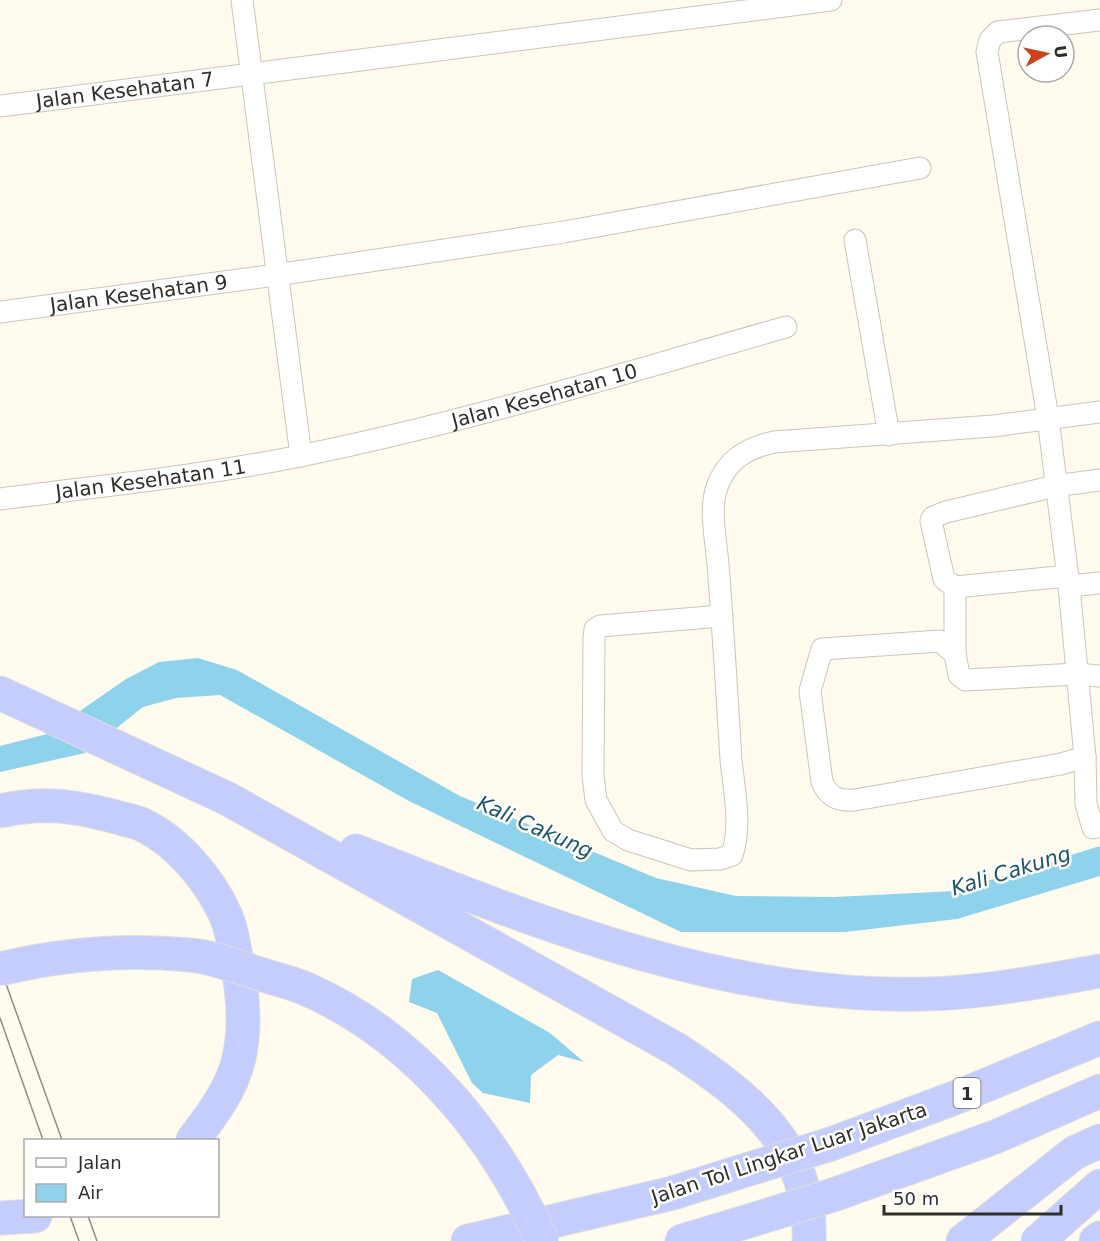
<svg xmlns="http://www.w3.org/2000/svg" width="1100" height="1241" font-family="'DejaVu Sans',sans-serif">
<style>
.water{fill:#8fd2ec}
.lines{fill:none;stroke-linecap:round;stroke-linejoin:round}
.street-casing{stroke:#c9c6ba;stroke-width:23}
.highway-casing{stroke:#dededd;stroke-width:35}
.street{stroke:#fff;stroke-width:21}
.highway{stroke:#c4cdfd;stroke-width:33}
.tram{stroke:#8f8d84;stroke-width:1.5}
.highway-bridge-casing{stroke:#dededd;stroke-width:35;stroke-linecap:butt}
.highway-bridge{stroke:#c4cdfd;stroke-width:33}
.labels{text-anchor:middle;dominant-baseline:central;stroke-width:5;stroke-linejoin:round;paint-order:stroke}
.shield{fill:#fff;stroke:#6d6d69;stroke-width:1.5}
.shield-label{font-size:18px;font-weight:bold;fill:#2f2e29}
.street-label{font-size:20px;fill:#2f2e29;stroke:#fff}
.water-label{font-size:21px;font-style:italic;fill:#1e5467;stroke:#fff}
</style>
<rect width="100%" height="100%" fill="#fffcef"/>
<g class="water">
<path d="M 198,658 L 237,670 L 460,796 L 656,878 L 736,896 L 834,897 L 955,891 L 1100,846 L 1100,876 L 957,919 L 845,932 L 681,932 L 409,801 L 220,695 L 176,698 L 143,707 L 85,753 L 0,772 L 0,746 L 47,734 L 126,679 L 159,662 Z"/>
<path d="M 438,970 L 550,1033 L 584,1062 L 558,1055 L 531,1075 L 530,1103 L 483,1093 L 472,1083 L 437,1013 L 409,1002 L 412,979 Z"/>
</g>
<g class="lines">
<g class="street-casing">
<g id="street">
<path d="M 242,0 L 301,456"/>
<path d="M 1100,20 L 998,32 L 990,40 L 987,52 L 1048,418 L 1069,586 L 1085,757 L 1086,804 L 1093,828 L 1100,825"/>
<path id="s1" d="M 0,106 L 831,0"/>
<path d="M 855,240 L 889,435"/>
<path id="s2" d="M 0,312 L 276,275 L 564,232 L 920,168"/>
<path id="s3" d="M 0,499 C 100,486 201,476 300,456 C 464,423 625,373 786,327"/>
<path d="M 1068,576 L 955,587 L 944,579 L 931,521 L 933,517 L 946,512 L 1055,486 L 1100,480"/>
<path d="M 1069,586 L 1100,583"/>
<path d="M 722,616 L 600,626 L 595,629 L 594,639 L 593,776 L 596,800 L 613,831 L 628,840 L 691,860 L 720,859 L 732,855 C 742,826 734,789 731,760 C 727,694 723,629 718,564 C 716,540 709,509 717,487 C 727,459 747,448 774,442 L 993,426 L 1100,412"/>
<path d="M 955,654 L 955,587"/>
<path d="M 1085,757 L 1061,764 L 855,800 C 839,801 829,798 822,782 L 810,691 L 822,649 L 940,641 L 955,654 L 959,675 L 965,680 L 1077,674 L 1100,676"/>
</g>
</g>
<g class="highway-casing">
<g id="highway">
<path d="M 0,693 L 228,799 L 676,1049 C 748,1096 813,1147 809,1241"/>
<path d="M 0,811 C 44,801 74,806 116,817 C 125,820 135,821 143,825 C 178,842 209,879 225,914 C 232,928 234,947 237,962 C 243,993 246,1027 239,1058 C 232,1089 212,1115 193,1140"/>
<path d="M 356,851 C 539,923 725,999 925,994 C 984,993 1042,981 1100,971"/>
<path d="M 831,1144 L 957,1097 L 1100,1038"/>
<path d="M 836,1194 L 995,1137 L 1100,1091"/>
<path d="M 0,1218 L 35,1216"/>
<path d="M 468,1241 L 673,1193 L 733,1174"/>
<path d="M 682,1241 L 752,1220"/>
<path d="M 963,1241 L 1074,1153 L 1100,1141"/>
<path d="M 1038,1241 L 1100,1186"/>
<path d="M 1096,1241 L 1100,1238"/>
</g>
</g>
<use href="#street" class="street"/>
<use href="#highway" class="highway"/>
<g class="tram">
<path d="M 0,967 L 62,1140"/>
<path d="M 0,1018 L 43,1140"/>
<path d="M 70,1216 L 79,1241"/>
<path d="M 88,1216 L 97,1241"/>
</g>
<g class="highway-bridge-casing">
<g id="highway-bridge">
<path d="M 0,969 C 62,954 126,949 190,955 C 213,957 238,967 260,974 C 275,979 290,982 304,988 C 413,1035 495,1134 542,1241"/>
<path d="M 733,1174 L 831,1144"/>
<path d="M 752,1220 L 836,1194"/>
</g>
</g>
<use href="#highway-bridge" class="highway-bridge"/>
</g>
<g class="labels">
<rect class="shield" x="953.5" y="1078" width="27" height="30" rx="4.5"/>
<g class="shield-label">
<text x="967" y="1093">1</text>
</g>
<g class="street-label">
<text stroke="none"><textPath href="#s1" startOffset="126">Jalan Kesehatan 7</textPath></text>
<text stroke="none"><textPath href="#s2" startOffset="140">Jalan Kesehatan 9</textPath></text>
<text stroke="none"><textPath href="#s3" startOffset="555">Jalan Kesehatan 10</textPath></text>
<text stroke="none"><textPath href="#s3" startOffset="152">Jalan Kesehatan 11</textPath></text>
<text transform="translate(789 1153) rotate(-18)">Jalan Tol Lingkar Luar Jakarta</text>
</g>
<g class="water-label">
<text transform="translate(535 827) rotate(24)">Kali Cakung</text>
<text transform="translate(1011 871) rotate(-17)">Kali Cakung</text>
</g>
</g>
<rect x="24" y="1139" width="195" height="78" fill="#ffffff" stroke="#acaba9" stroke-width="1.5"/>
<rect x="36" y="1158" width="30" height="9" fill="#ffffff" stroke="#acaba9" stroke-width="1.5"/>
<text x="78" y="1169" font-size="18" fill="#2f2e29">Jalan</text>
<rect x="36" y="1184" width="30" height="18" fill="#8fd2ec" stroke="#acaba9" stroke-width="1.5"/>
<text x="78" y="1199" font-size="18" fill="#2f2e29">Air</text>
<g transform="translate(1046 54) rotate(82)"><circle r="28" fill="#ffffff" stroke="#acaba9" stroke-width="1.5"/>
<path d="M0-4.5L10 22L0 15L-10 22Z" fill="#cb4122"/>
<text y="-9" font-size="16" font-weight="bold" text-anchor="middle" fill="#2f2e29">U</text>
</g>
<path d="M884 1205v9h177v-9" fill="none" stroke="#2f2e29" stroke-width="3"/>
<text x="893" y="1205" font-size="18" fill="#2f2e29" stroke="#ffffff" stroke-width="4.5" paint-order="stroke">50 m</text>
</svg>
